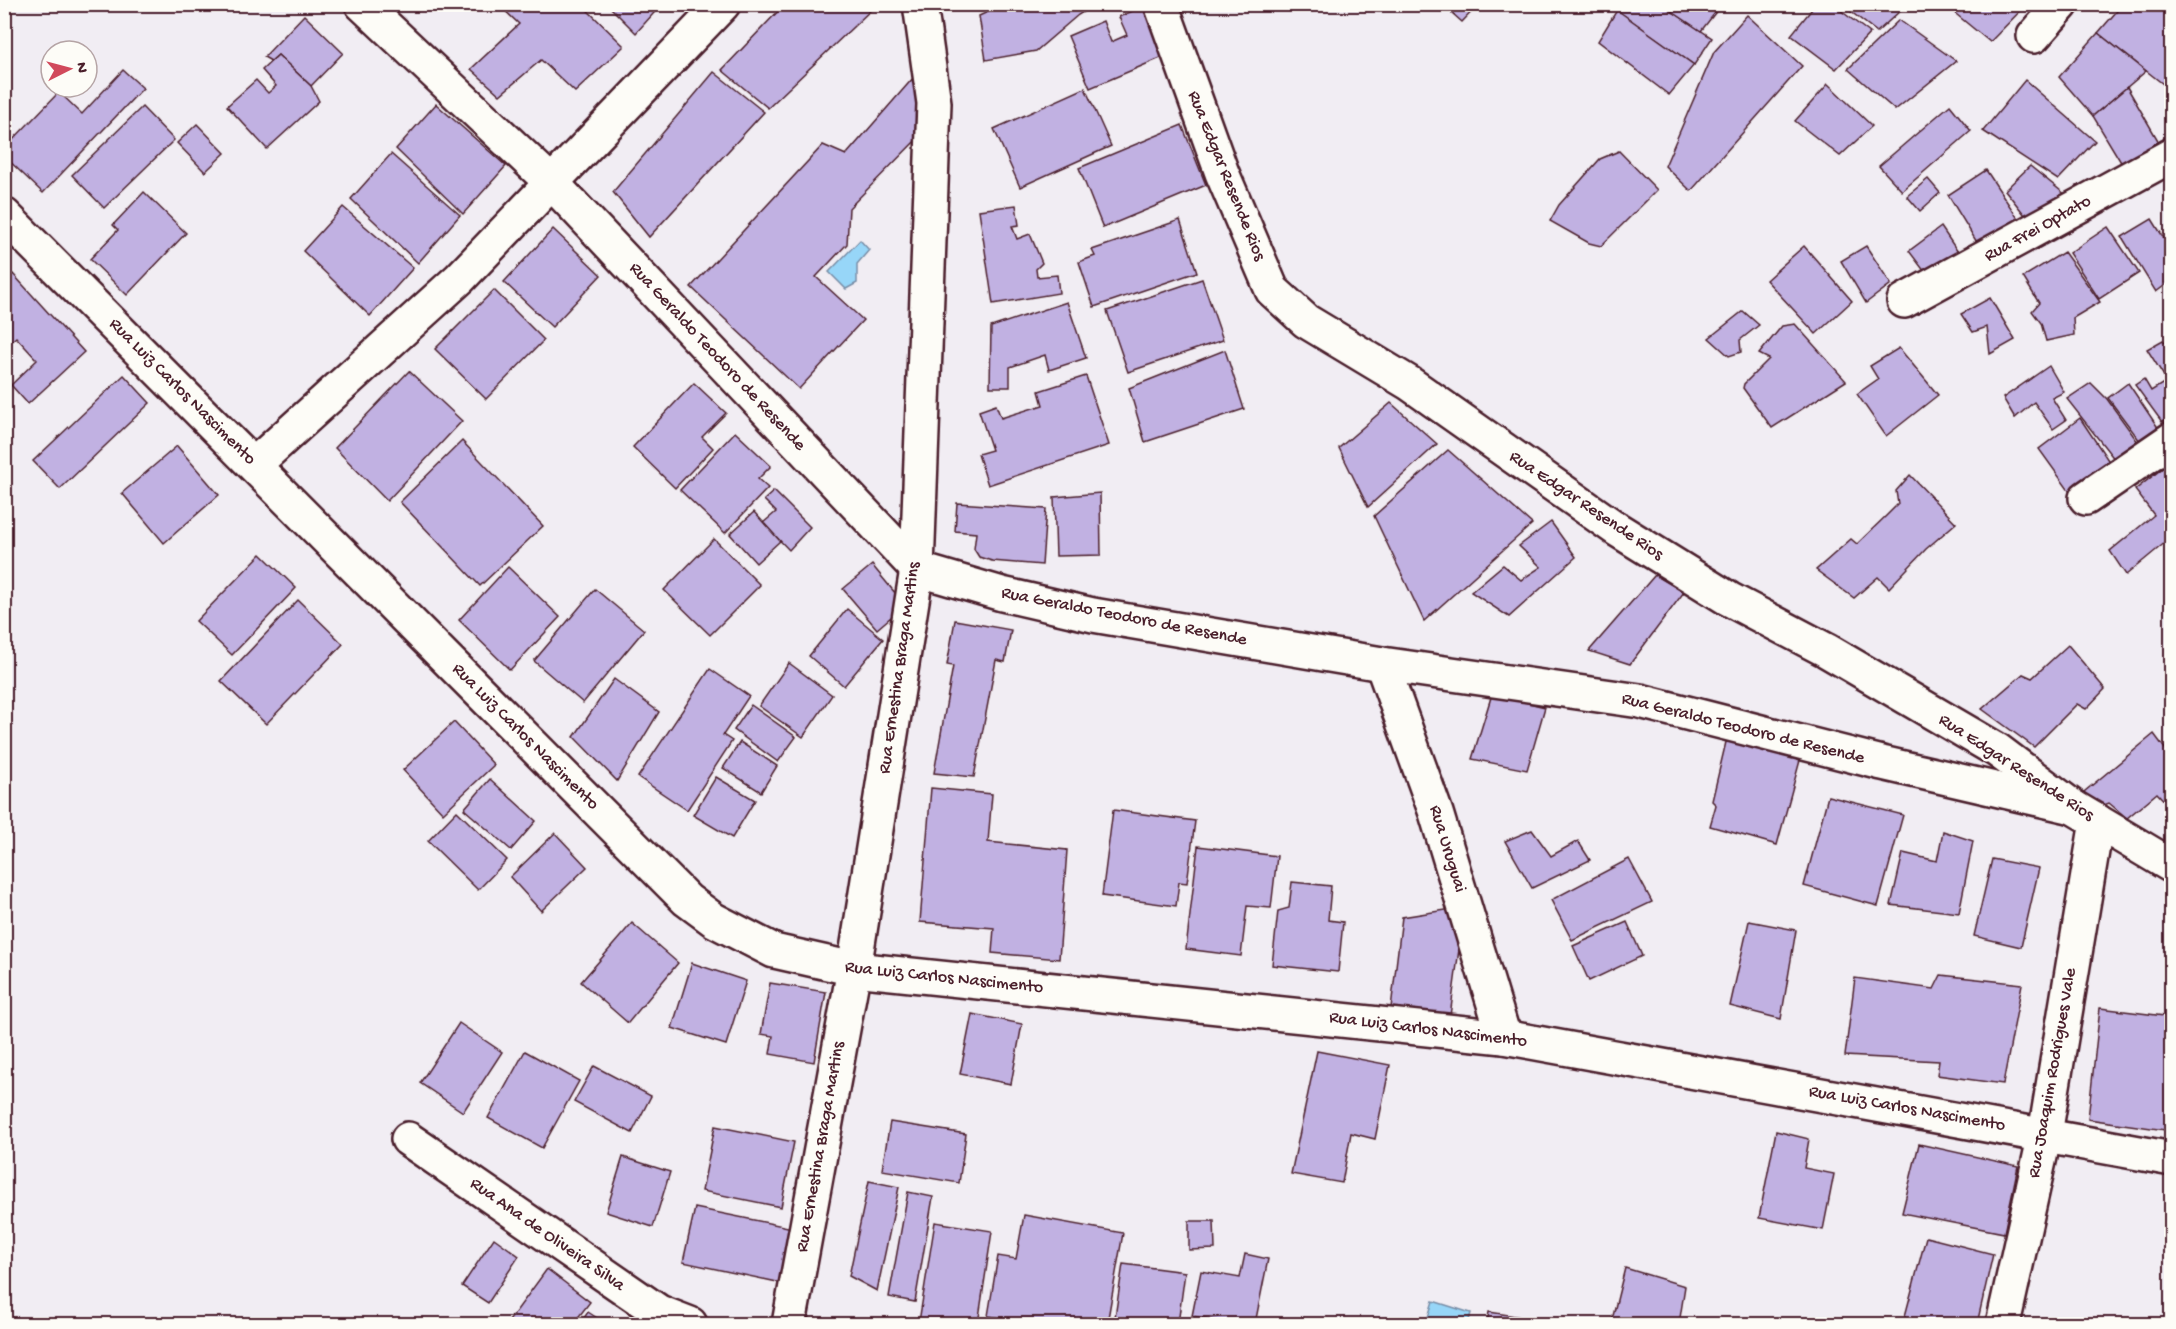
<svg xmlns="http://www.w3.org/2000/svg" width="2176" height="1329" font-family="'Gochi Hand',sans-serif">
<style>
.water{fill:#97d6f8;stroke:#788da6;stroke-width:1.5}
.building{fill:#c1b1e2;stroke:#4a1f2b;stroke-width:1.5}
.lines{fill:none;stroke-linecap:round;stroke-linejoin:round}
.street-casing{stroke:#4a1f2b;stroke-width:38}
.street{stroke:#fdfcf7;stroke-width:33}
.labels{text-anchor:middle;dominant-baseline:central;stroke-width:5;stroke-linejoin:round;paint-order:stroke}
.street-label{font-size:18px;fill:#4a1f2b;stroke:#fdfcf7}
</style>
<rect width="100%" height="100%" fill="#f1edf3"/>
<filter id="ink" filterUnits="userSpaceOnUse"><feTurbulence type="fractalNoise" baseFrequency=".0167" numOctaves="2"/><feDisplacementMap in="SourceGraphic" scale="12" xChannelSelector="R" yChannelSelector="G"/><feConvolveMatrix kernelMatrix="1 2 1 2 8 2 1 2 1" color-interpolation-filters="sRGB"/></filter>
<g filter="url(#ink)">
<g class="water">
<path d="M 860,240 L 869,250 L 857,264 L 857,283 L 846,289 L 829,272 Z"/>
<path d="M 1433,1301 L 1471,1313 L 1468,1324 L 1426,1324 Z"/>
</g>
<g class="building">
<path d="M 498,4 L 581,4 L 624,46 L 575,92 L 541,60 L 500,95 L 471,69 L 519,24 Z"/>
<path d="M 607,4 L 662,4 L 636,33 Z"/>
<path d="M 785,4 L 871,4 L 874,7 L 768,108 L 722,70 Z"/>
<path d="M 990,4 L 1096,4 L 1078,15 L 1036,51 L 986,60 L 979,16 L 990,11 Z"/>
<path d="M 1148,4 L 1170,54 L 1090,88 L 1068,36 L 1103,21 L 1111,42 L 1127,35 L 1119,17 Z"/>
<path d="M 1442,4 L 1479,4 L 1462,22 Z"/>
<path d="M 1612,4 L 1661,4 L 1712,38 L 1694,65 L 1611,6 Z"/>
<path d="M 1661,4 L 1722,4 L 1701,31 Z"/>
<path d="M 1816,4 L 1832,4 L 1870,33 L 1836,69 L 1791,35 Z"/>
<path d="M 1841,4 L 1894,4 L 1901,10 L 1877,32 Z"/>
<path d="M 1956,4 L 2027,4 L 1990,42 L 1951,10 Z"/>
<path d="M 2123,4 L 2172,4 L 2172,91 L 2098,33 Z"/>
<path d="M 1617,10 L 1694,65 L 1669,95 L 1598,41 Z"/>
<path d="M 304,15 L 343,53 L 311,86 L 278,55 L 271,61 L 264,57 Z"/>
<path d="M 1747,15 L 1802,66 L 1691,191 L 1665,166 L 1714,52 Z"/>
<path d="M 1899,20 L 1956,61 L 1895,110 L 1848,69 Z"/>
<path d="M 2098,33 L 2146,71 L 2093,116 L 2059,77 Z"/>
<path d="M 278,55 L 311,86 L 319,101 L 267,149 L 227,106 L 256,80 L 268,93 L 276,86 L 262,70 Z"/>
<path d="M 123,70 L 143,88 L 43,193 L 4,156 L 4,149 L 59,92 L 82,114 Z"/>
<path d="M 714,72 L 764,112 L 649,237 L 613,192 Z"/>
<path d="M 914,77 L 922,134 L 849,208 L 847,244 L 816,277 L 863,320 L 799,389 L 691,287 L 823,145 L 846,155 Z"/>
<path d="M 2025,80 L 2095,141 L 2058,180 L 1983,131 Z"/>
<path d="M 1828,84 L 1872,126 L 1840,156 L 1795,121 Z"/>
<path d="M 2127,87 L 2163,149 L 2125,169 L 2093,116 Z"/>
<path d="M 1085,88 L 1111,146 L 1020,187 L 994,129 Z"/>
<path d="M 436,104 L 506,166 L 463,214 L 396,149 Z"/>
<path d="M 1950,105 L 1971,131 L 1902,191 L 1879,166 Z"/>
<path d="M 142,107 L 174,140 L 104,208 L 72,175 Z"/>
<path d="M 197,124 L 225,153 L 205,172 L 177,143 Z"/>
<path d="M 1182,125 L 1206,185 L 1103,228 L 1079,168 Z"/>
<path d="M 1619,151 L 1657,190 L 1601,246 L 1589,243 L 1550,221 L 1559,205 L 1600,159 Z"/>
<path d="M 391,154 L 460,215 L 418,263 L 351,199 Z"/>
<path d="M 2030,166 L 2072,200 L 2032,224 L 2005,190 Z"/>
<path d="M 1986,170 L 2021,223 L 1981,249 L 1948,195 Z"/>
<path d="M 1928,179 L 1940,193 L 1920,211 L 1907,196 Z"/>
<path d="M 144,192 L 186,233 L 127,295 L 90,259 L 118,230 L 113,225 Z"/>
<path d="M 1016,205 L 1019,225 L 1012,226 L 1017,239 L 1030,234 L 1042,263 L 1036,269 L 1037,277 L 1057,275 L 1059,293 L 993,304 L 979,210 Z"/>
<path d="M 343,207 L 413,268 L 370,316 L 303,251 Z"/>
<path d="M 2152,219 L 2172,251 L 2172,280 L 2156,292 L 2122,237 Z"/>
<path d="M 1180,220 L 1197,272 L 1094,307 L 1079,262 L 1095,256 L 1092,250 Z"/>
<path d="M 1941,227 L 1960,255 L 1928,276 L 1909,251 Z"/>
<path d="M 2108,227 L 2139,273 L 2099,299 L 2069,253 Z"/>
<path d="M 553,229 L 601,275 L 552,327 L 504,282 Z"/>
<path d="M 1804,246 L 1852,301 L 1816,334 L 1766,280 Z"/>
<path d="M 1866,246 L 1891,284 L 1866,303 L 1841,261 Z"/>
<path d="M 2064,252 L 2100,302 L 2073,318 L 2074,335 L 2046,341 L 2041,323 L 2032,311 L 2039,303 L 2023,277 Z"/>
<path d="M 13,274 L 84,352 L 28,404 L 11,385 L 37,360 L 16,337 L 4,348 L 4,282 Z"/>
<path d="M 1202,279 L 1223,340 L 1128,372 L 1107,311 Z"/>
<path d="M 494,290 L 544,340 L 486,399 L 435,349 Z"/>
<path d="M 1990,298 L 2015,340 L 1990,354 L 1987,327 L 1973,332 L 1961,314 Z"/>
<path d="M 1067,302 L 1086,358 L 1049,370 L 1045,355 L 1010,367 L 1010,387 L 990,387 L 991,327 Z"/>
<path d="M 1743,311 L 1759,325 L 1740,340 L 1741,352 L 1729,356 L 1709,338 Z"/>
<path d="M 1795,324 L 1846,381 L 1772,428 L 1743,388 L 1744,384 L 1769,359 L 1759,354 L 1782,326 Z"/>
<path d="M 2163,340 L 2172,350 L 2172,416 L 2162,422 L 2135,385 L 2144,379 L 2151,391 L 2167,381 L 2147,349 Z"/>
<path d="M 1899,348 L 1938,395 L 1886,436 L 1857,394 L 1878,379 L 1870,366 Z"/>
<path d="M 1225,350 L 1244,409 L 1145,442 L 1129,388 Z"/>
<path d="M 2049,366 L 2064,392 L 2052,398 L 2066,420 L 2053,429 L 2034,402 L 2015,418 L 2003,398 Z"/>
<path d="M 409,371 L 462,421 L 387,501 L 335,448 Z"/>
<path d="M 124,375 L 150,403 L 60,489 L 33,461 Z"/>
<path d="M 1086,376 L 1109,445 L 988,485 L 978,454 L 992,450 L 979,411 L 996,405 L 1001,418 L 1043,405 L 1039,391 Z"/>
<path d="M 694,383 L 726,413 L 702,437 L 713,448 L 675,488 L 633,447 Z"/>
<path d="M 2091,383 L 2107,399 L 2138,442 L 2115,460 L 2067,399 Z"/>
<path d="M 2128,383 L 2159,429 L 2140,441 L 2108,398 Z"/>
<path d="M 1391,403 L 1437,444 L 1368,507 L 1339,448 Z"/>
<path d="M 2080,418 L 2114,469 L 2075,499 L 2039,449 Z"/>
<path d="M 735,432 L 771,466 L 758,479 L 768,488 L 725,533 L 680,490 Z"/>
<path d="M 462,441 L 543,526 L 480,586 L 400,502 Z"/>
<path d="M 177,446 L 219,495 L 164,543 L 122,493 Z"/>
<path d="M 1448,450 L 1532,524 L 1424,621 L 1374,516 Z"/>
<path d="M 2168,464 L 2172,468 L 2172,537 L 2126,575 L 2110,551 L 2154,515 L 2135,490 Z"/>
<path d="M 1910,475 L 1956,523 L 1926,549 L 1889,588 L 1878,577 L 1854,598 L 1816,570 L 1851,539 L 1857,544 L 1886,516 L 1898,504 L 1896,491 Z"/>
<path d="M 774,491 L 810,527 L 789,550 L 763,523 L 776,512 L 764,500 Z"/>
<path d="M 1100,493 L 1101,555 L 1056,556 L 1054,497 Z"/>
<path d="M 957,503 L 1046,509 L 1042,565 L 992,561 L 979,557 L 974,549 L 976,533 L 955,531 Z"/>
<path d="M 754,512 L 780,541 L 756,563 L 730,534 Z"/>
<path d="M 1551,522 L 1576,557 L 1509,617 L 1471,592 L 1503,565 L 1521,580 L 1541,567 L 1519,546 Z"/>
<path d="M 714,539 L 760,585 L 710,635 L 664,590 Z"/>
<path d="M 261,554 L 296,588 L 232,655 L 196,621 Z"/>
<path d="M 872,565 L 905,605 L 877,629 L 843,589 Z"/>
<path d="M 508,567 L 560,617 L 510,670 L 459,620 Z"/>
<path d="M 1655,575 L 1684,592 L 1630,664 L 1589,651 Z"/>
<path d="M 595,589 L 644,630 L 583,703 L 534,661 Z"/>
<path d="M 298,600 L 343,644 L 266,724 L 221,681 Z"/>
<path d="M 847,609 L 883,639 L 844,686 L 809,656 Z"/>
<path d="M 955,620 L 1011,630 L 1005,662 L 996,660 L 974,777 L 934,773 L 953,666 L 947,665 Z"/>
<path d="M 2068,645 L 2105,689 L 2086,709 L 2077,704 L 2034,747 L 1982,709 L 2023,674 L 2032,678 Z"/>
<path d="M 789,663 L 832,695 L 803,737 L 759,706 Z"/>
<path d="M 710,669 L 749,696 L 723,735 L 732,741 L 687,810 L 638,777 Z"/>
<path d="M 614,679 L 659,712 L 617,781 L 574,737 Z"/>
<path d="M 1492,694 L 1545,707 L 1527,770 L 1472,759 Z"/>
<path d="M 751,705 L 796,737 L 778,762 L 734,730 Z"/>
<path d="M 454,722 L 494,765 L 443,813 L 403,770 Z"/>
<path d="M 2154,734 L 2172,758 L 2172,809 L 2157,793 L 2127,818 L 2109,803 L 2093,809 L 2079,796 Z"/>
<path d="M 1743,741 L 1802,753 L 1777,845 L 1710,826 L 1716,805 L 1712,801 L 1726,742 Z"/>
<path d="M 740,742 L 777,766 L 761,792 L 723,768 Z"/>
<path d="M 716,777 L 755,800 L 732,838 L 693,815 Z"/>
<path d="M 490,779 L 536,821 L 511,850 L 464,809 Z"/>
<path d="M 931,788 L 992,794 L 988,842 L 1067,850 L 1059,959 L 992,953 L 994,928 L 920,922 Z"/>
<path d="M 1828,796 L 1903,815 L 1878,906 L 1804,886 Z"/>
<path d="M 1113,810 L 1195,821 L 1187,883 L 1179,882 L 1176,906 L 1102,896 Z"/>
<path d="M 457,811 L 507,860 L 478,890 L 428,841 Z"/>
<path d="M 1532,830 L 1551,856 L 1578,841 L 1590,860 L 1532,888 L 1505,841 Z"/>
<path d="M 1943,831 L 1973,841 L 1959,913 L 1891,905 L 1903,853 L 1937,861 Z"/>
<path d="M 555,833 L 587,867 L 541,911 L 510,877 Z"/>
<path d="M 1198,846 L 1277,856 L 1271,908 L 1247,906 L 1241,956 L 1186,949 Z"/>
<path d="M 1629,859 L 1652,902 L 1572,940 L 1551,900 Z"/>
<path d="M 1992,859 L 2039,868 L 2021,947 L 1974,936 Z"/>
<path d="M 1292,882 L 1331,886 L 1328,920 L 1343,922 L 1338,972 L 1272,965 L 1278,911 L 1289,908 Z"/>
<path d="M 1458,908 L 1462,927 L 1450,1016 L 1391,1008 L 1402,917 Z"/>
<path d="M 1749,921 L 1796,930 L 1781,1019 L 1730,1006 Z"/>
<path d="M 1627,922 L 1642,956 L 1589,981 L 1573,946 Z"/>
<path d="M 632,923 L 678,963 L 628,1023 L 581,982 Z"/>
<path d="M 692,963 L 746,981 L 726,1045 L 672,1028 Z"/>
<path d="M 1941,975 L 2022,984 L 2003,1084 L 1937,1075 L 1939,1061 L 1845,1056 L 1855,978 L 1934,989 Z"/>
<path d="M 770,983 L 826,992 L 814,1062 L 770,1054 L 773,1036 L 761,1034 Z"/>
<path d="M 2100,1008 L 2172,1017 L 2172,1131 L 2088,1119 Z"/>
<path d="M 972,1014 L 1022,1024 L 1011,1084 L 960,1074 Z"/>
<path d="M 459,1023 L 502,1052 L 463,1112 L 420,1083 Z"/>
<path d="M 525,1051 L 579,1081 L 542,1148 L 488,1118 Z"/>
<path d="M 1317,1051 L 1390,1065 L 1375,1139 L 1351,1133 L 1342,1183 L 1291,1174 Z"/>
<path d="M 594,1066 L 651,1096 L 632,1133 L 574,1102 Z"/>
<path d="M 890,1122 L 966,1134 L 959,1183 L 882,1170 Z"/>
<path d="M 715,1126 L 794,1142 L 781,1207 L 702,1191 Z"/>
<path d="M 1776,1131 L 1809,1139 L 1804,1168 L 1834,1174 L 1823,1230 L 1759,1218 Z"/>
<path d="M 1919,1144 L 2018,1166 L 2004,1233 L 1902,1213 Z"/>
<path d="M 623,1157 L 670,1172 L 653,1227 L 606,1212 Z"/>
<path d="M 869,1181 L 899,1187 L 877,1291 L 849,1276 Z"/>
<path d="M 908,1192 L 933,1197 L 915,1302 L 889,1297 Z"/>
<path d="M 695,1208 L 793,1228 L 782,1283 L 683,1262 Z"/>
<path d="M 1024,1215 L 1123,1233 L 1107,1324 L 1046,1324 L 988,1316 L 998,1256 L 1016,1259 Z"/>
<path d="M 1189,1221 L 1214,1221 L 1215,1249 L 1189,1250 Z"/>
<path d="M 935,1222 L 992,1231 L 978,1324 L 919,1322 Z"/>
<path d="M 1926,1237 L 1993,1254 L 1977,1324 L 1926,1324 L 1904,1320 Z"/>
<path d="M 494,1238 L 519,1256 L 488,1303 L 462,1286 Z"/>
<path d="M 1245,1254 L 1268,1259 L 1255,1324 L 1238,1324 L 1192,1316 L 1201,1271 L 1240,1278 Z"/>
<path d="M 1123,1264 L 1185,1272 L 1178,1324 L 1114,1324 Z"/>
<path d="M 1625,1268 L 1685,1286 L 1679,1324 L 1611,1324 Z"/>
<path d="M 547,1269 L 590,1302 L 573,1324 L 513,1324 L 509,1321 Z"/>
<path d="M 588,1312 L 606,1324 L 580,1324 Z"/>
<path d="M 1489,1312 L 1534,1319 L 1533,1324 L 1487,1324 Z"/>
<path d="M 1188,1321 L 1214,1324 L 1188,1324 Z"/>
</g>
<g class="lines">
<g class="street-casing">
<g id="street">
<path d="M 362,4 L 551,182 L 917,569 L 1002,594 L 1093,615 L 1382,664 L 1640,701 L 1882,763 L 2073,807"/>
<path d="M 1161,4 L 1222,173 L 1272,290 L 1306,321 L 1409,383 L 1618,530 L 1729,599 L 1826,650 L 1997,750 L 2073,807 L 2172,866"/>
<path d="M 2034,36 L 2062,4"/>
<path d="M 4,215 L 687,900 L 714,920 L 774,951 L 854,969 L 1504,1037 L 2172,1159"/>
<path d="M 1904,301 L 2172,155"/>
<path d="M 255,464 L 460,278 L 723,4"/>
<path d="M 2086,498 L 2172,439"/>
<path d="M 1382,664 L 1436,813 L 1504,1037"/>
<path d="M 408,1139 L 659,1312 L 690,1324"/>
<path d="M 789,1324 L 854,969 L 917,569 L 934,103 L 920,4"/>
<path d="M 2003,1324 L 2045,1134 L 2097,821"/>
</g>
</g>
<use href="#street" class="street"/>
</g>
</g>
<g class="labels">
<g class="street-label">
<text transform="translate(1226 176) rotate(68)">Rua Edgar Resende Rios</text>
<text transform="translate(2038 229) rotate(-29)">Rua Frei Optato</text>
<text transform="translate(717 357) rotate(47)">Rua Geraldo Teodoro de Resende</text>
<text transform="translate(182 392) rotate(45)">Rua Luiz Carlos Nascimento</text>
<text transform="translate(1586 506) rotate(34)">Rua Edgar Resende Rios</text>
<text transform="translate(1124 617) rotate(11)">Rua Geraldo Teodoro de Resende</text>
<text transform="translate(900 668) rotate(-82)">Rua Ernestina Braga Martins</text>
<text transform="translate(1743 729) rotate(14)">Rua Geraldo Teodoro de Resende</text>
<text transform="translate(525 737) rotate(45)">Rua Luiz Carlos Nascimento</text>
<text transform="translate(2016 768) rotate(33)">Rua Edgar Resende Rios</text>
<text transform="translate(1447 849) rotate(73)">Rua Uruguai</text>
<text transform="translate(944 978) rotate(6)">Rua Luiz Carlos Nascimento</text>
<text transform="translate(1428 1030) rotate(7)">Rua Luiz Carlos Nascimento</text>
<text transform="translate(2053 1073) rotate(-80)">Rua Joaquim Rodrigues Vale</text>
<text transform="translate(1907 1109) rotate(10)">Rua Luiz Carlos Nascimento</text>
<text transform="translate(821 1147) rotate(-80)">Rua Ernestina Braga Martins</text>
<text transform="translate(547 1235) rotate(35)">Rua Ana de Oliveira Silva</text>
</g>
</g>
<rect width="2176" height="1329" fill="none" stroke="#fdfcf7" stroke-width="24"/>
<rect x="12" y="12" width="2152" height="1305" fill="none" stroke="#4a1f2b" stroke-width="2" filter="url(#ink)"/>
<g transform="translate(69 69) rotate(84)"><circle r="28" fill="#fdfcf7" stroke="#b5a4a5" stroke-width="1.5"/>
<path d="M0-4.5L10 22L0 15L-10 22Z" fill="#d1495b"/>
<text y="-9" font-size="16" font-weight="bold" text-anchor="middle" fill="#4a1f2b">N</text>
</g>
</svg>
